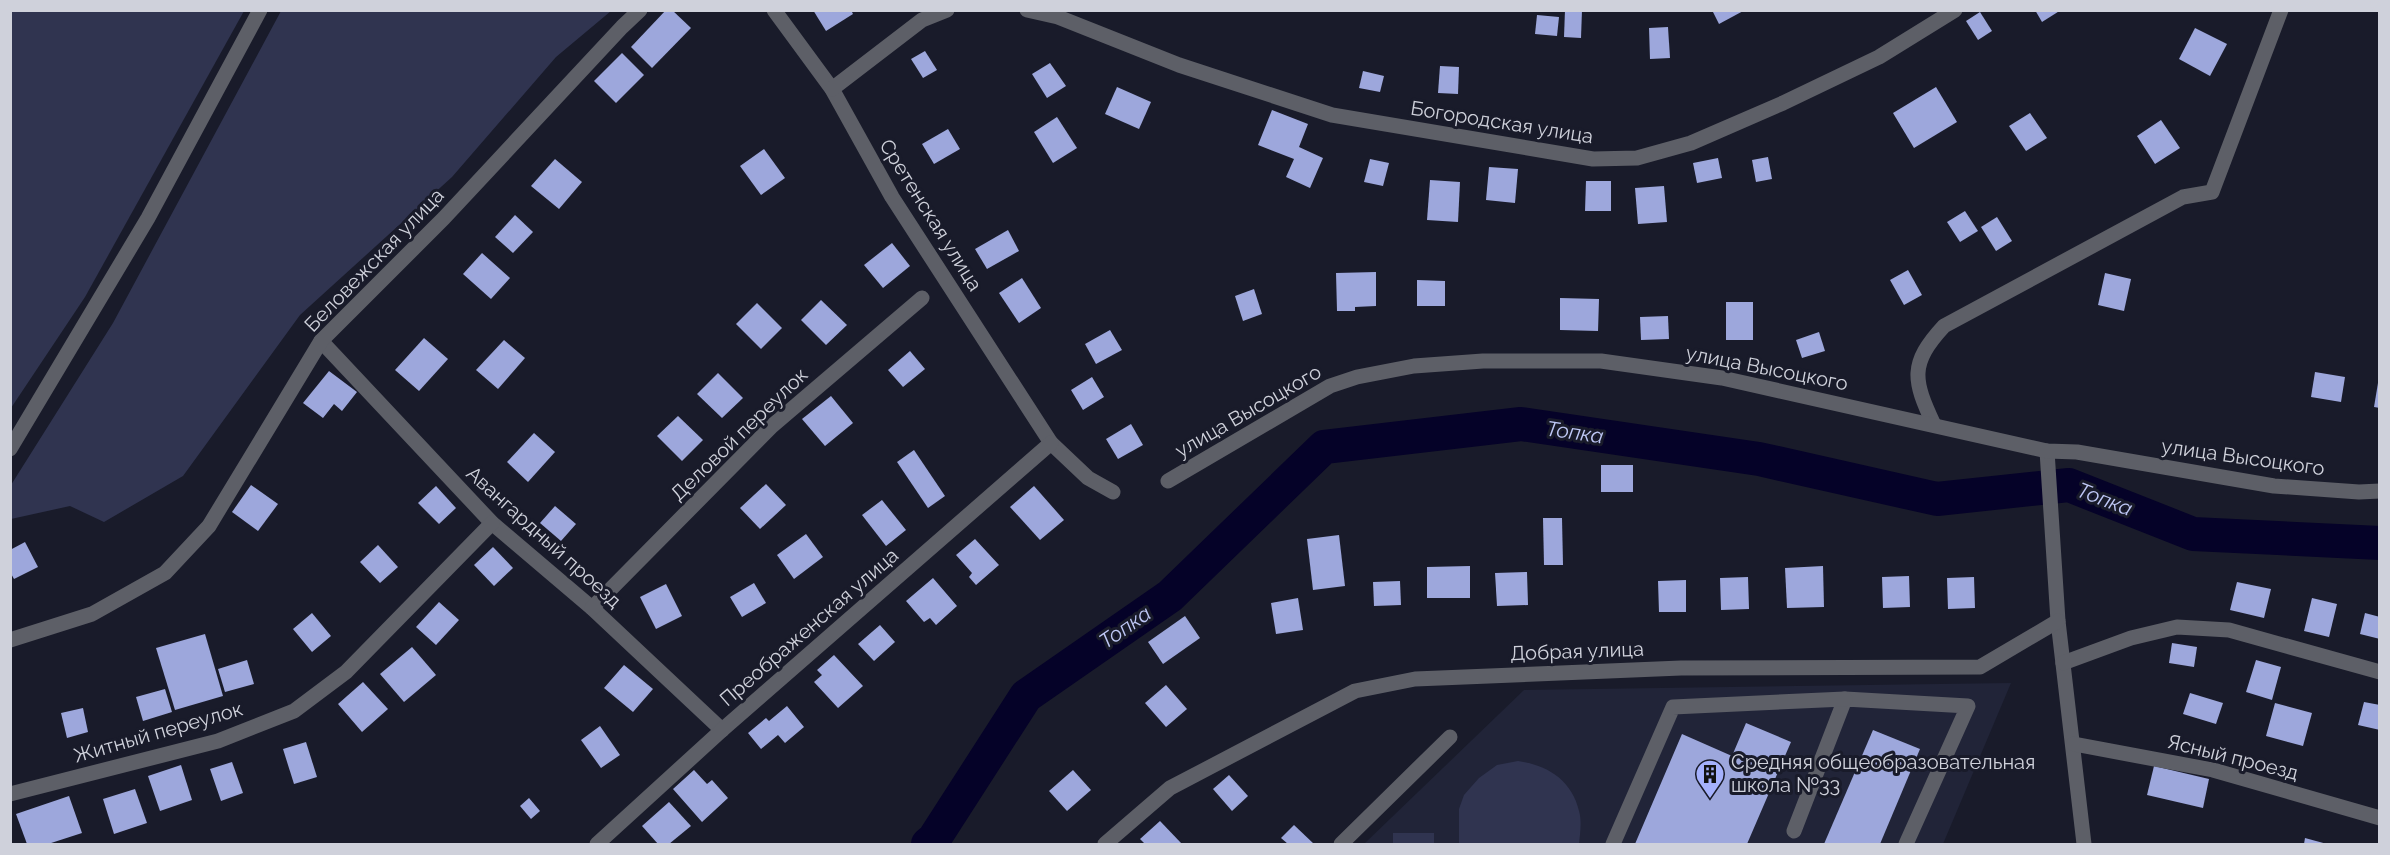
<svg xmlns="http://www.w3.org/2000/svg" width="2390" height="855" font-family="Raleway,sans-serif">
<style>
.built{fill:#212438}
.green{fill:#303450}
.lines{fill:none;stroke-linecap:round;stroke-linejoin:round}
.river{stroke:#050228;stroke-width:34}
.building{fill:#9da7dc}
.minor{stroke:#5d5f67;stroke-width:15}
.labels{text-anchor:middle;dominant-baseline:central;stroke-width:6;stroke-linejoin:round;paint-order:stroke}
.street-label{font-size:20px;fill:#cfd1db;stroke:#191b2a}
.poi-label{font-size:20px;fill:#cfd1db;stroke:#191b2a;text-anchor:start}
.water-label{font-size:21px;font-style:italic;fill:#bfc8f6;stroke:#191b2a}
</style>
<rect width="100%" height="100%" fill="#191b2a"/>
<path class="built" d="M 2011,683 L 1943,844 L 1364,844 L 1524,690 Z"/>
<g class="green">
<path d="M 11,10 L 244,11 L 85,297 L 11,408 Z"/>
<path d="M 281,11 L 611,11 L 556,57 L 452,177 L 300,315 L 183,476 L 104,522 L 70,506 L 11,519 L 11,485 L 113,323 Z"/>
<path d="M 1518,761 C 1547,765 1572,780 1579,811 C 1582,821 1580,834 1579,844 L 1459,844 L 1459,809 L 1464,795 L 1479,778 L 1497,765 Z"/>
<rect x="1393" y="833" width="41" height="11"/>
</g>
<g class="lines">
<path class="river" d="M 928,844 L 934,839 L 1026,696 L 1170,596 L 1324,447 L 1521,424 L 1759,459 L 1937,499 L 2069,485 L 2193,534 L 2380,543"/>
</g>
<g class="building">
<path d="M 666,10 L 672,10 L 691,28 L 652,68 L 631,47 Z"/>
<path d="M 813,10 L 851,10 L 853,14 L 826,31 Z"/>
<path d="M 1565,10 L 1582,10 L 1581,38 L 1564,37 Z"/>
<path d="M 1712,10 L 1745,10 L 1719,24 Z"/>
<path d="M 2035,10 L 2061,10 L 2042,22 Z"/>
<path d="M 1980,12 L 1992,31 L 1978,40 L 1966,21 Z"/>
<path d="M 1537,15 L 1559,17 L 1557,36 L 1535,34 Z"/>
<path d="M 1668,27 L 1670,58 L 1650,59 L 1649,28 Z"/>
<path d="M 2195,28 L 2227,44 L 2210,76 L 2179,59 Z"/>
<path d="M 925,51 L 937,70 L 923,78 L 911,59 Z"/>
<path d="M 622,53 L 644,75 L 616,103 L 594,81 Z"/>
<path d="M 1050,63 L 1066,86 L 1047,98 L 1032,74 Z"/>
<path d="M 1440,66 L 1459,67 L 1458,94 L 1438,93 Z"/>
<path d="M 1363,71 L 1384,76 L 1380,92 L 1359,88 Z"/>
<path d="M 1117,87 L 1151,102 L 1139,129 L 1105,114 Z"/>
<path d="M 1936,87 L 1957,122 L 1914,148 L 1893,113 Z"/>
<path d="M 1272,110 L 1308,124 L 1299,147 L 1323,158 L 1310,188 L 1286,177 L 1294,159 L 1258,145 Z"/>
<path d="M 2030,113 L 2047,138 L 2026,151 L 2009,126 Z"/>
<path d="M 1057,117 L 1077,148 L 1053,163 L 1034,132 Z"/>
<path d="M 2161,120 L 2180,148 L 2155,164 L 2137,136 Z"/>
<path d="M 948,129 L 960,149 L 934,164 L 922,144 Z"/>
<path d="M 764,149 L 785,178 L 761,195 L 740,166 Z"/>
<path d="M 1768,157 L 1772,179 L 1756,182 L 1752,160 Z"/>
<path d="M 1718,158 L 1722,178 L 1697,183 L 1693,163 Z"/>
<path d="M 555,159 L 582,182 L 559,209 L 531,186 Z"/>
<path d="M 1370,159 L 1389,163 L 1383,186 L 1364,182 Z"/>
<path d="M 1489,167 L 1518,169 L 1515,203 L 1486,200 Z"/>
<path d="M 1430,180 L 1460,182 L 1458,222 L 1427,220 Z"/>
<path d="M 1586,181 L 1611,181 L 1611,211 L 1585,211 Z"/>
<path d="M 1664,186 L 1667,222 L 1638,224 L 1635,188 Z"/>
<path d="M 1965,211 L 1978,231 L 1960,242 L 1947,222 Z"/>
<path d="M 515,215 L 533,232 L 513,253 L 495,237 Z"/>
<path d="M 1997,217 L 2012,241 L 1996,251 L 1981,227 Z"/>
<path d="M 1008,230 L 1019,251 L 987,269 L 975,249 Z"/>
<path d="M 892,243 L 910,266 L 883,288 L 864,265 Z"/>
<path d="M 482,253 L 510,278 L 491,299 L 463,274 Z"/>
<path d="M 1908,270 L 1922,295 L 1904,305 L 1890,280 Z"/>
<path d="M 1376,272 L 1376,306 L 1355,307 L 1355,311 L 1337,311 L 1336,273 Z"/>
<path d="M 2105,273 L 2131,279 L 2124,311 L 2098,305 Z"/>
<path d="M 1022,278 L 1041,308 L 1019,323 L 999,293 Z"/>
<path d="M 1417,280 L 1445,281 L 1445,306 L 1417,306 Z"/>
<path d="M 1254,289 L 1262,314 L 1243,321 L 1235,296 Z"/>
<path d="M 1560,298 L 1599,299 L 1598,331 L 1560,330 Z"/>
<path d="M 821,300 L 847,325 L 826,345 L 801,320 Z"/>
<rect x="1726" y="302" width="27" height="38"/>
<path d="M 757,303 L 782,328 L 761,349 L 736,324 Z"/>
<path d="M 1668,316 L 1669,339 L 1641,340 L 1640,317 Z"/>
<path d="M 1110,330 L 1122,350 L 1096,364 L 1085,344 Z"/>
<path d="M 1819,332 L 1825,351 L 1802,358 L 1796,340 Z"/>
<path d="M 424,338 L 448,359 L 419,391 L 395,370 Z"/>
<path d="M 504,340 L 525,358 L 498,389 L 476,370 Z"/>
<path d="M 910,351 L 925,369 L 903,387 L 888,370 Z"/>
<path d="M 329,371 L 357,392 L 342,411 L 334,404 L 323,418 L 303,403 Z"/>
<path d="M 2315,372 L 2345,377 L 2341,402 L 2311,397 Z"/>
<path d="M 718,373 L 743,398 L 722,418 L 697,394 Z"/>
<path d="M 1092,377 L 1104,397 L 1083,410 L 1071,390 Z"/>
<path d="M 2378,383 L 2380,383 L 2380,408 L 2374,407 Z"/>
<path d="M 831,396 L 853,423 L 825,446 L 802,419 Z"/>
<path d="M 678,416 L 703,440 L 682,461 L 657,436 Z"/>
<path d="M 1131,424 L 1143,445 L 1118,459 L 1106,439 Z"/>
<path d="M 534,433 L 555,452 L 528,482 L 507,462 Z"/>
<path d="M 914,450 L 945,496 L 928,508 L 897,462 Z"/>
<rect x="1601" y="465" width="32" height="27"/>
<path d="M 766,484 L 786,505 L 760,529 L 740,508 Z"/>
<path d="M 251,485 L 278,504 L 258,531 L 232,512 Z"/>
<path d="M 436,486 L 456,508 L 439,524 L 418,503 Z"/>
<path d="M 1034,486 L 1064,520 L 1040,540 L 1010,507 Z"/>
<path d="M 882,500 L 906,530 L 886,546 L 862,515 Z"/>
<path d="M 555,506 L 576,524 L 561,541 L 540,523 Z"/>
<path d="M 1543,518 L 1562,518 L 1563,565 L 1544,565 Z"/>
<path d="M 806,534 L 823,557 L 794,579 L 777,555 Z"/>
<path d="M 1339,535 L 1345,586 L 1313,590 L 1307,539 Z"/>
<path d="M 975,539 L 999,565 L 976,585 L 969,577 L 972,573 L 956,555 Z"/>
<path d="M 25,542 L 38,567 L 14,579 L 10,572 L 10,550 Z"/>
<path d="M 378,545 L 398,567 L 380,583 L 360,562 Z"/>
<path d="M 493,547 L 513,568 L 494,586 L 474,565 Z"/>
<path d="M 1470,566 L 1470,598 L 1427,598 L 1427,567 Z"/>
<path d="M 1823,566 L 1824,607 L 1787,608 L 1785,568 Z"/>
<path d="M 1527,572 L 1528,605 L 1497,606 L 1495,573 Z"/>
<path d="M 1909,576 L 1910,607 L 1883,608 L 1882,577 Z"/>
<path d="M 1748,577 L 1749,609 L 1721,610 L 1720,578 Z"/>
<path d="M 1974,577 L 1975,608 L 1948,609 L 1947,578 Z"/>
<path d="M 933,578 L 957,606 L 936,625 L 930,618 L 924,622 L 906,601 Z"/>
<path d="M 1686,580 L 1686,612 L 1659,612 L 1658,581 Z"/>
<path d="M 1400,581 L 1401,605 L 1374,606 L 1373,582 Z"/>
<path d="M 2237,582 L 2271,589 L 2264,618 L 2230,610 Z"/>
<path d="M 754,583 L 766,603 L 742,617 L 730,597 Z"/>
<path d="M 666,584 L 682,616 L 656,629 L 640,597 Z"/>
<path d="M 1298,598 L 1303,630 L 1276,634 L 1271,603 Z"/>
<path d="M 2312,598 L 2337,604 L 2329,637 L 2304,631 Z"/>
<path d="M 439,602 L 459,620 L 436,645 L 416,627 Z"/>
<path d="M 312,613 L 331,636 L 312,652 L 293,629 Z"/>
<path d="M 2365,613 L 2380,617 L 2380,639 L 2360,634 Z"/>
<path d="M 1185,616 L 1200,638 L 1163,664 L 1148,642 Z"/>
<path d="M 880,625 L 895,642 L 874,661 L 858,644 Z"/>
<path d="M 205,634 L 223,696 L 175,710 L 156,648 Z"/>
<path d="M 2172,643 L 2197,647 L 2194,667 L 2169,663 Z"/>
<path d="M 412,647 L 436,675 L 404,702 L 380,674 Z"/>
<path d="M 834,655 L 863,686 L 838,708 L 814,682 L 822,675 L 817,670 Z"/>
<path d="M 247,660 L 254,684 L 225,692 L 218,669 Z"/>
<path d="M 2256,660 L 2281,667 L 2272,700 L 2246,692 Z"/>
<path d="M 624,665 L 653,689 L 633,712 L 604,688 Z"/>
<path d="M 363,682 L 388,709 L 362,732 L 338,704 Z"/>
<path d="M 1166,685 L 1187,709 L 1166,727 L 1145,703 Z"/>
<path d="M 165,689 L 172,712 L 143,721 L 136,697 Z"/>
<path d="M 2190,693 L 2223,703 L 2216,724 L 2183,714 Z"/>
<path d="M 2364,702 L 2380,705 L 2380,730 L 2358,725 Z"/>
<path d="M 2275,703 L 2312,713 L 2303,746 L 2266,736 Z"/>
<path d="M 787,706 L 804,727 L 785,743 L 778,735 L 761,749 L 748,733 L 766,718 L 769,721 Z"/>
<path d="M 83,708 L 88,732 L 67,738 L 61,713 Z"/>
<path d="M 1746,723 L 1791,742 L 1747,844 L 1635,844 L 1682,734 L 1732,756 Z"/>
<path d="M 600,726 L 620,755 L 601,768 L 581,740 Z"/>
<path d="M 1873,730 L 1920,749 L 1880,844 L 1824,844 Z"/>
<path d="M 306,742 L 317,777 L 294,784 L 283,749 Z"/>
<path d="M 232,762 L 243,793 L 221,801 L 210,769 Z"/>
<path d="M 181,765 L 192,800 L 160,811 L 148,776 Z"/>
<path d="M 2154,766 L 2209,779 L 2203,808 L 2147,795 Z"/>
<path d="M 694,770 L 707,784 L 712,780 L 728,798 L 702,822 L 673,789 Z"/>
<path d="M 1073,770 L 1091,790 L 1067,811 L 1049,791 Z"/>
<path d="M 1229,775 L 1248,796 L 1232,811 L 1213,789 Z"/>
<path d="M 135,789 L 147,823 L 114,834 L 103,799 Z"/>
<path d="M 69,796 L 82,833 L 48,844 L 27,844 L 16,814 Z"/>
<path d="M 529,798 L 540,811 L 531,819 L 520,806 Z"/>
<path d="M 669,802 L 691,826 L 669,844 L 658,844 L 642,826 Z"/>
<path d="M 1160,821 L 1182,844 L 1145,844 L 1140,839 Z"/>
<path d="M 1294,825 L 1314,844 L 1288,844 L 1281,838 Z"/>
<path d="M 2305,838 L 2327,844 L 2304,844 Z"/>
</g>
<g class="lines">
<g class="minor">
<path d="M 774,10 L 832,89 L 892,197 L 1051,443 L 1088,478 L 1113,492"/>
<path d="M 1027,10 L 1058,17 L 1179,65 L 1332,115 L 1593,159 L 1637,158 L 1691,143 L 1783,103 L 1879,57 L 1955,10"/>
<path d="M 832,89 L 922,20 L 947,10"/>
<path d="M 321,341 L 492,523 L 592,608 L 722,730"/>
<path d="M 1934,425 C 1913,380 1909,364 1944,326 L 2183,197 L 2212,192 L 2281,10"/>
<path d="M 10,449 L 148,218 L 260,10"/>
<path d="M 2047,451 L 2058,621 L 2084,844"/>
<path d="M 1168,481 L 1330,386 L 1357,377 L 1414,366 L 1483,361 L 1601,361 L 1722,378 L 2047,451 L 2077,452 L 2274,486 L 2359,492 L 2380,491"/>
<path d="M 592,608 L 772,426 L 922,298"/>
<path d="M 10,640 L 92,614 L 165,573 L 209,526 L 321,341 L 444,218 L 622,27 L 640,10"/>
<path d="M 2063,663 L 2131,638 L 2177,627 L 2229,630 L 2380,672"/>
<path d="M 2074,744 L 2213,770 L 2380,818"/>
<path d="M 10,794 L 218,741 L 294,711 L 346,672 L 492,523"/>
<path d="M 1794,831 L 1845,699 L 1968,706 L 1906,844"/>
<path d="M 597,844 L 722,730 L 1051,443"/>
<path d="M 1105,844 L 1170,788 L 1355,691 L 1415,679 L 1681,668 L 1980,667 L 2058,621"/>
<path d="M 1341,844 L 1450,737"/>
<path d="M 1613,844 L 1673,707 L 1845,699"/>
</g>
</g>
<defs>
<g id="building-pin" transform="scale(1.5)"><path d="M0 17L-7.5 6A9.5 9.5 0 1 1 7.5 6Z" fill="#a5b1fc" stroke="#191b2a"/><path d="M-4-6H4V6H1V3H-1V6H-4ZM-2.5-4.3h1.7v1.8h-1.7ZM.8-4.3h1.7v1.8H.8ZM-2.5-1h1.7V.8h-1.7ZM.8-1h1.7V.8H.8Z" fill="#111"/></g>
</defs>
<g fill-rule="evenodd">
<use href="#building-pin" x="1710" y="774"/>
</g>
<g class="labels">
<g class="street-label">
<text transform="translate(1502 122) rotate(9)">Богородская улица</text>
<text transform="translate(931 215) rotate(58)">Сретенская улица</text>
<text transform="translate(374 260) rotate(-46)">Беловежская улица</text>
<text transform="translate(1767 368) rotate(11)">улица Высоцкого</text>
<text transform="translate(1248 411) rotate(-30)">улица Высоцкого</text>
<text transform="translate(739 434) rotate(-44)">Деловой переулок</text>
<text transform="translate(2243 457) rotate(8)">улица Высоцкого</text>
<text transform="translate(544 537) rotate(42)">Авангардный проезд</text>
<text transform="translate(809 627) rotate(-41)">Преображенская улица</text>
<text transform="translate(1577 651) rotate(-2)">Добрая улица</text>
<text transform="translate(158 732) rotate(-16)">Житный переулок</text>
<text transform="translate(2233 757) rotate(14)">Ясный проезд</text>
</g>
<g class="poi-label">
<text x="1731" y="762">Средняя общеобразовательная<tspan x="1731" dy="23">школа №33</tspan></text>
</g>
<g class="water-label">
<text transform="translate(1575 432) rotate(8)">Топка</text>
<text transform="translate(2105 499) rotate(21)">Топка</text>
<text transform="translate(1125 627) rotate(-35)">Топка</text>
</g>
</g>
<rect width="2390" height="855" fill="none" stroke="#cfd1db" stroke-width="24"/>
</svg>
